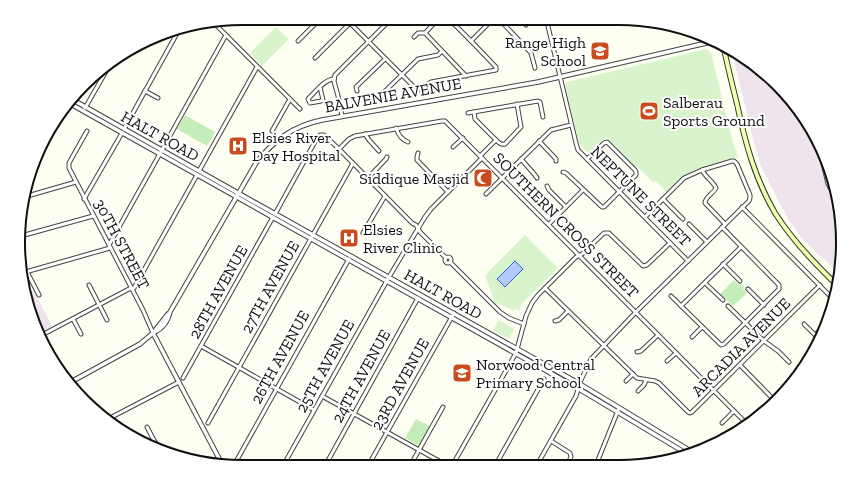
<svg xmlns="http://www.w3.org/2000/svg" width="861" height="485" font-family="'Zilla Slab',serif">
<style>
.industrial{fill:#efe4ed}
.green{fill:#c4edb9}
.pitch{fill:#d9f3cc}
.water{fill:#b4cafa;stroke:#3764d5}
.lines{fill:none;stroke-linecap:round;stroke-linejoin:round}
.minor-casing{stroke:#434343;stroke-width:5}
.tertiary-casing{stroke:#434343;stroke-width:5.5}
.secondary-casing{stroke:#323232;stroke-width:6}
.minor{stroke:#fff;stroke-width:3}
.tertiary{stroke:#fff;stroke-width:3.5}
.secondary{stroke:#efffae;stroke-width:4}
.labels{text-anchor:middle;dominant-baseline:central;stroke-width:4;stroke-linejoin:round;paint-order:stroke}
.poi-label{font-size:16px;fill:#101010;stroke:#fff;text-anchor:start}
.street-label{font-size:16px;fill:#101010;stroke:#fff}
.rim{fill:none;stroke:#101010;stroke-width:2}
</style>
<rect width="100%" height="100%" fill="#fefff3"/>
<g class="industrial">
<path d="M 731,49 L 797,106 L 835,185 L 841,272 L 840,274 L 815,251 L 801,237 L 788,219 L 777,198 L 760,164 L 753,139 Z"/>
<path d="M 34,291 L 52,326 L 43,331 L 40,330 L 37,332 L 35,328 L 27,295 Z"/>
</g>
<g class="green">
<path d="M 185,115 L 215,132 L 207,146 L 177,129 Z"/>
<path d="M 417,273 L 432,282 L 426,293 L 410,284 Z"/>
<path d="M 734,280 L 739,285 L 741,284 L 744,287 L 743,289 L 747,293 L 733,306 L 720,294 Z"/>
<path d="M 416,419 L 430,426 L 420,444 L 417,445 L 405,438 Z"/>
</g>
<g class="pitch">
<path d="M 276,27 L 289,39 L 262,66 L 250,53 Z"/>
<path d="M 706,49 L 711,52 L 733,143 L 738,157 L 697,169 L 682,176 L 667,192 L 656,181 L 654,183 L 637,166 L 635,167 L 606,137 L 590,152 L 587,152 L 579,143 L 565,85 L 567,82 Z"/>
<path d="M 525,235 L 558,268 L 521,305 L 519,308 L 521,309 L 520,311 L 515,309 L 514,311 L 498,303 L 496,304 L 493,301 L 494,300 L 485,275 L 487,274 L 489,271 Z"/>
<path d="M 499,320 L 514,329 L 509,339 L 493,330 Z"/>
</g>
<path class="water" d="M 515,261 L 523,269 L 505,287 L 497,279 Z"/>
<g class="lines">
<g class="minor-casing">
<g id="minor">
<path d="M 345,18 L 416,89 C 423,92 425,85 431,82 L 496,70 L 496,67 L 471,41 L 448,18"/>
<path d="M 498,18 L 531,53 L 535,68"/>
<path d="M 520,18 L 526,25"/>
<path d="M 546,18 L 576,143 L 578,150 L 688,261"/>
<path d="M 214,23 L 300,109"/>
<path d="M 281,23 L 287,18"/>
<path d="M 454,24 L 459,18"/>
<path d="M 425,33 L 439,18"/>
<path d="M 414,37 L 418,33 L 425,33 L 465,75 L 466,76"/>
<path d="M 298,41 L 321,18"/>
<path d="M 471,41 L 494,18"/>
<path d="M 315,58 L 355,18"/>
<path d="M 320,87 L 323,100 L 321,101 L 310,103 L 308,99 C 315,92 325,79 334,79"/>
<path d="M 145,91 L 158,98"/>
<path d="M 357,91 L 356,87 L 385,59"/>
<path d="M 377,99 L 418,59 L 438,55 L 442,51"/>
<path d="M 85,108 L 112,61"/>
<path d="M 474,112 L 475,119 L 496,140 L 480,156"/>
<path d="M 468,113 L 538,101 L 540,102 L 543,117"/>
<path d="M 342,116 L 338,96 L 334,81 L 335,75 L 392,18"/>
<path d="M 396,128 C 398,134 402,140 408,142"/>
<path d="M 124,129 L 180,28"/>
<path d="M 87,131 L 69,163 L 69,168 L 143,310 L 153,333"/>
<path d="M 272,131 L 290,99"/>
<path d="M 365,134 L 369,140 L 379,151"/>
<path d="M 496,140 C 499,143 501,145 505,144 L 521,127 L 517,104"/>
<path d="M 539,141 L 556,159 L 556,161"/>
<path d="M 453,147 L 463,138"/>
<path d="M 339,149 L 349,139 L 355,136 L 442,121 L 445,121 L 748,425"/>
<path d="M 418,153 L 417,157 L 417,160 L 448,192"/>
<path d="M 821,155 L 828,184 L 836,198"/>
<path d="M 521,159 L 535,175 L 537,178"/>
<path d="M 702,170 C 705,177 713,181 716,188 C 713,194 705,197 705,203 L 725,224"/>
<path d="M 199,171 L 257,67"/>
<path d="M 563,172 L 566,173 L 602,207 L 604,207 L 636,175 L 636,172 L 635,170 L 607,142 L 604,143 L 587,159"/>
<path d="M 368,178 L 386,159 L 387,157"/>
<path d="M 547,186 L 549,190 L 566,207"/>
<path d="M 486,194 L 551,130 L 571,125"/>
<path d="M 24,197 L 76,182"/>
<path d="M 84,199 L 122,133"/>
<path d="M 663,199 L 683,219"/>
<path d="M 742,207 L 832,298"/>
<path d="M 275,214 L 317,138 L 320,135 L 324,135 L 339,149 L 412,223 L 416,225 L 420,232 L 446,258"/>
<path d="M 549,224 L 583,190"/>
<path d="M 689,224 L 707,242"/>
<path d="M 363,233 L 385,196"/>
<path d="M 21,236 L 93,216"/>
<path d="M 109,245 L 226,35"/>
<circle cx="448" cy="260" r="3"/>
<path d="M 450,262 L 500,312 L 509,318 L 524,324"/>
<path d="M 723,264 L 740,281"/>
<path d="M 27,272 L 39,295"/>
<path d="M 22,273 L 110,248"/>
<path d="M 705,283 L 723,300"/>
<path d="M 89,285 L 107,320"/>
<path d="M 545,288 L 637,378 L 655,381 L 659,383 L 688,412 L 690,413 L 692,412 L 820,285"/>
<path d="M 748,289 L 764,305"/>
<path d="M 671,296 L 721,345 L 724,344 L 779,289 L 779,285 L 722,227"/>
<path d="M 681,306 L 741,247"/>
<path d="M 728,306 L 764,341 L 778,351 L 789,362"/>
<path d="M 73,319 L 81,334"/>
<path d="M 555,321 L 559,320 L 568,311"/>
<path d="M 804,324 L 815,335 L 822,328"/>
<path d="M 40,336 L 129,289 L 134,288 L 197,175"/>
<path d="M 41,336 L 48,350"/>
<path d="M 692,337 L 702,327"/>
<path d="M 201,346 L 314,410"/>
<path d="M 637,352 L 641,351 L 658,335"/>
<path d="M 667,361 L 676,353"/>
<path d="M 740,365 L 776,402"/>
<path d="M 797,370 L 799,373"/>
<path d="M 183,378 L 273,217"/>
<path d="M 626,381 L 633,374"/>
<path d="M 638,391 L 644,385 L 646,380"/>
<path d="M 322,396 L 448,466"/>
<path d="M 108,419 L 179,382"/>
<path d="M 208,423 L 353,163"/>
<path d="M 722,423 L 734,411"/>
<path d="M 147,427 L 159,450"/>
<path d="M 551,441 L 570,453 L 571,457 L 567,465"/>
<path d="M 149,446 L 155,442"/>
<path d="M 537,465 L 576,396 L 581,380 L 591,359 L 636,312 L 749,201 L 750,198 L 750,195 L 737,164 L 734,161 L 732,161 L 702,170 L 684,178 L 645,217"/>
<path d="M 596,465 L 619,408"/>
<path d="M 283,466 L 389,277 L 425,217 L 431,209 L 482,158"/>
<path d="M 325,466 L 418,298"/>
<path d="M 368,466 L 454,313"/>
<path d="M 410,466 L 443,407"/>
<path d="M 452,466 L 516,353 L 526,316 L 532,303 L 538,295 L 576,257 L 582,254 L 604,233 L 609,233 L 643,266 L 647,265 L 670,243"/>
<path d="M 495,466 L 544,379"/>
<path d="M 233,467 L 349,259"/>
</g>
</g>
<g class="tertiary-casing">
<g id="tertiary">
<path d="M 73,100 L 245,197 L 580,384 L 694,453"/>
<path d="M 69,103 L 579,389 L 689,455"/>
<path d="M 153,333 C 162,329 168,321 170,312 L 256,163 C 274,140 293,126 322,120 L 538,82 L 715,41"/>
<path d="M 153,333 L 223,466"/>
<path d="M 69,383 L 140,344 L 153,333 L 168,314"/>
</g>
</g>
<g class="secondary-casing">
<path id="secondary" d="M 723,44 C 727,64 732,84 737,104 C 745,142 755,179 775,213 C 792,240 814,263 837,285"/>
</g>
<use href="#minor" class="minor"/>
<use href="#tertiary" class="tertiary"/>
<use href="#secondary" class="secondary"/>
</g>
<defs>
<g id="school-square" transform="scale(1)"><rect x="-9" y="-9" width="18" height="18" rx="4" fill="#c94c1f" stroke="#fff"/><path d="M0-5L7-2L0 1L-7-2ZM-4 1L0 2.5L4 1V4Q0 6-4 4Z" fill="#fff"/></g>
<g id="stadium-square" transform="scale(1)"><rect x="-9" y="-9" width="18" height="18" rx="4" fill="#c94c1f" stroke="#fff"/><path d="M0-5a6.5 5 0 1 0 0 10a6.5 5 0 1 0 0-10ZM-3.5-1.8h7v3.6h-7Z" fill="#fff"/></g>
<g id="hospital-square" transform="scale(1)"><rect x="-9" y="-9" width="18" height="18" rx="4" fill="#c94c1f" stroke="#fff"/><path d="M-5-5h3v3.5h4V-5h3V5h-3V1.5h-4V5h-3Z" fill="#fff"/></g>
<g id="mosque-square" transform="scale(1)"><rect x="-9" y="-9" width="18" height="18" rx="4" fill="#c94c1f" stroke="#fff"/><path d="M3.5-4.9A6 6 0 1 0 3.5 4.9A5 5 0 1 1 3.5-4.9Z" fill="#fff"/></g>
</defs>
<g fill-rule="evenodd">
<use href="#school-square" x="600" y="51"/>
<use href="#stadium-square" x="649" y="111"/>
<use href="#hospital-square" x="238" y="146"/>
<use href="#mosque-square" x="483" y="178"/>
<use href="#hospital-square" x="349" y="238"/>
<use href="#school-square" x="462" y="373"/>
</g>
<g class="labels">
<g class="poi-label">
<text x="586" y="42" text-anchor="end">Range High<tspan x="586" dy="18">School</tspan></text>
<text x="663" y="102">Salberau<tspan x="663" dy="18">Sports Ground</tspan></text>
<text x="252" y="137">Elsies River<tspan x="252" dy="18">Day Hospital</tspan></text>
<text x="469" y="178" text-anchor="end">Siddique Masjid</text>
<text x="363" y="229">Elsies<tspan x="363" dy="18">River Clinic</tspan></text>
<text x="476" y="364">Norwood Central<tspan x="476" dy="18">Primary School</tspan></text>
</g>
<g class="street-label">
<text transform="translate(393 95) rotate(-10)">BALVENIE AVENUE</text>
<text transform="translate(160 136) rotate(29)">HALT ROAD</text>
<text transform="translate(641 196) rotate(45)">NEPTUNE STREET</text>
<text transform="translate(566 225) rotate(45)">SOUTHERN CROSS STREET</text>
<text transform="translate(122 244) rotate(62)">30TH STREET</text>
<text transform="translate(270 287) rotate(-61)">27TH AVENUE</text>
<text transform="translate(218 292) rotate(-61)">28TH AVENUE</text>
<text transform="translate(443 294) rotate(29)">HALT ROAD</text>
<text transform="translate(741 347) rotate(-45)">ARCADIA AVENUE</text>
<text transform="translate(280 357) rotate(-61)">26TH AVENUE</text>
<text transform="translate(325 366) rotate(-61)">25TH AVENUE</text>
<text transform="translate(361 376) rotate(-61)">24TH AVENUE</text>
<text transform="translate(400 384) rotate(-61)">23RD AVENUE</text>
</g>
</g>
<path d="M0 0H861V485H0ZM242 25H619A217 217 0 0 1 836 242V243A217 217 0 0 1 619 460H242A217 217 0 0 1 25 243V242A217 217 0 0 1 242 25Z" fill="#fff" fill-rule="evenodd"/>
<path class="rim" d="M242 25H619A217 217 0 0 1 836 242V243A217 217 0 0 1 619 460H242A217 217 0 0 1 25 243V242A217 217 0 0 1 242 25Z"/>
</svg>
